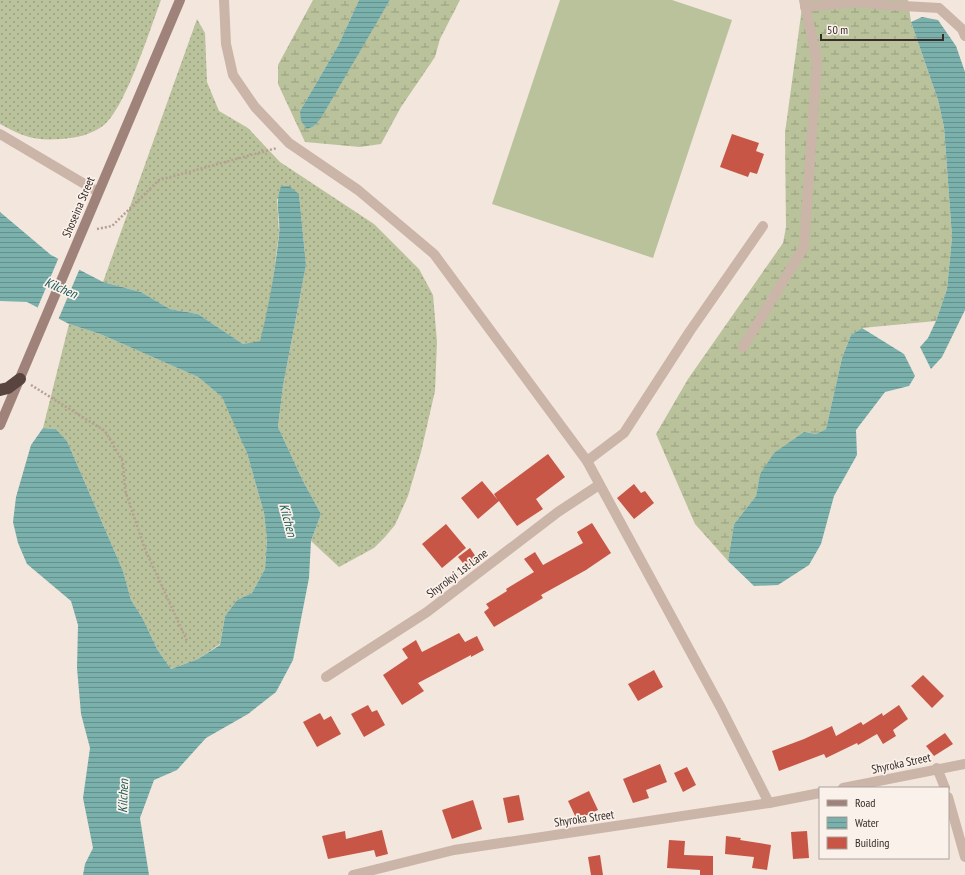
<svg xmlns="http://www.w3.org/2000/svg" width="965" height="875" font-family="'PT Sans Narrow',sans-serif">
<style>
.grass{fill:url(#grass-dots)}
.wetland{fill:url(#wetland-marsh)}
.pitch{fill:#bac29c}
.water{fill:url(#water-rules)}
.pier{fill:#f3e6dd}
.building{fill:#c85646}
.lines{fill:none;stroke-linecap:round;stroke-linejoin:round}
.path{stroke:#b79e92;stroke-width:2.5;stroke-dasharray:2 2;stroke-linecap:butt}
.lane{stroke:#cbb4a8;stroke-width:10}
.street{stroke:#cbb4a8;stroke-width:10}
.secondary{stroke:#9f837a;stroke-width:10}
.highway{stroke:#594440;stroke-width:12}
.labels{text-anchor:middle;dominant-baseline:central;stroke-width:3.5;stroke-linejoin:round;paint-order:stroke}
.street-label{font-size:12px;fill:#382c29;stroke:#faf1ea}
.water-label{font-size:13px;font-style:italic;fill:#1d5b57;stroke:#faf1ea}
</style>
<defs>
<pattern id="grass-dots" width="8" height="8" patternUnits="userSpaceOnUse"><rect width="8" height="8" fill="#bac29c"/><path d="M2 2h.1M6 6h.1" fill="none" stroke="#989e7f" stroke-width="1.8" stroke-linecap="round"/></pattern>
<pattern id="wetland-marsh" width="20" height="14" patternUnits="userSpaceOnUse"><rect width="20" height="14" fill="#bac29c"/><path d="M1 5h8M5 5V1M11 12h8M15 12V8" fill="none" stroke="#989e7f"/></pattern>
<pattern id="water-rules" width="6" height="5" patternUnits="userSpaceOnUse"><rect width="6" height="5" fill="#7bb1ac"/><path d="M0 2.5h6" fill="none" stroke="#66908c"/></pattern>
</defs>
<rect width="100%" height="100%" fill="#f3e6dd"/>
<g class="grass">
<path d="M 0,0 L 161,0 C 150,29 126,107 104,125 C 91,135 76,138 61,139 C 34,141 24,137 0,124 Z"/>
<path d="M 197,19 L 205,33 L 207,82 L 219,111 L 248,128 L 280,162 L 374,224 L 419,269 L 433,295 L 437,342 L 435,391 L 421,452 L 408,496 L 395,525 L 385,537 L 374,548 L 339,567 L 311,541 L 321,514 L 303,481 L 278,427 L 283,386 L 306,265 L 299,194 L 277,199 L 279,233 L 270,303 L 260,342 L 243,344 L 198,314 L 170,309 L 141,292 L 103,282 Z"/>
<path d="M 69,324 L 100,334 L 198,377 L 222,397 L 232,417 L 247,453 L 264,513 L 267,540 L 265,569 L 252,593 L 237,600 L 225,616 L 220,644 L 198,659 L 171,669 L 157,649 L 143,619 L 131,600 L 123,571 L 67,441 L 56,429 L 43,428 Z"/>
</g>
<g class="wetland">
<path d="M 313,0 L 359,0 L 338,46 L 300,111 L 314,126 L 390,0 L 460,0 L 440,39 L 435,57 L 401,107 L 381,144 L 360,147 L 305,142 L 278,84 L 278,65 Z"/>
<path d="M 803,0 L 908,0 L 911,22 L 938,100 L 944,127 L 952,237 L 947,289 L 936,321 L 862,328 L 851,335 L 842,358 L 826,429 L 816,434 L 804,432 L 760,474 L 756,496 L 734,524 L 728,561 L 695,524 L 656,434 L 688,379 L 783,243 L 786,227 L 785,133 Z"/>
</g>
<path class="pitch" d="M 560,0 L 672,0 L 732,20 L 653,258 L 492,204 Z"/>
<g class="water">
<path d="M 359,0 L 390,0 L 321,118 L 314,126 L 307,129 L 301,121 L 300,111 L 338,46 Z"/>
<path d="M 922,17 L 938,20 L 956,46 L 965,72 L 965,310 L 942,357 L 931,369 L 920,347 L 928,338 L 936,321 L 947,289 L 952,237 L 944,127 L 938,100 L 911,22 Z"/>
<path d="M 281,186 L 289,186 L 299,194 L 306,265 L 283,386 L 278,427 L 303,481 L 321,514 L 311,541 L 309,578 L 293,660 L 276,692 L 248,714 L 206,738 L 177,770 L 154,780 L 140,818 L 149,875 L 83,875 L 85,864 L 93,848 L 83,798 L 90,748 L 81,714 L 77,668 L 78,625 L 71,601 L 27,564 L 18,543 L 13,522 L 16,497 L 31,445 L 43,428 L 56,429 L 67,441 L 123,571 L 131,600 L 143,619 L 157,649 L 171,669 L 198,659 L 220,645 L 225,616 L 237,600 L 252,593 L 265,569 L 267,540 L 264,513 L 247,453 L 222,397 L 198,377 L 100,334 L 69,324 L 27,302 L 0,301 L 0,212 L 51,255 L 103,282 L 141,292 L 170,309 L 198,314 L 243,344 L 260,341 C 269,306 275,271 279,235 C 281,216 274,207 281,186 Z"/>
<path d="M 862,328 L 904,354 L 915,376 L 909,386 L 885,392 L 856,430 L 857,455 L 834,496 L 821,544 L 809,565 L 778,585 L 754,586 L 728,561 L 734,524 L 756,496 L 760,474 L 774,453 L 804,432 L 816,434 L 826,429 L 842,358 L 851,335 Z"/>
</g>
<path class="pier" d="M 59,257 L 80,268 L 58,320 L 37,309 Z"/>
<g class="building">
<path d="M 732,134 L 759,143 L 756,151 L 764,154 L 757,174 L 750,172 L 748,177 L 720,167 Z"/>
<path d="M 548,454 L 565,477 L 536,499 L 543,509 L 517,526 L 499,501 L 478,519 L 461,498 L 482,481 L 497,499 L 494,494 Z"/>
<path d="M 634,484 L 641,493 L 645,491 L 654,503 L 634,519 L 617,498 Z"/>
<path d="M 592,523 L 611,553 L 586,570 L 541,595 L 543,598 L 494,627 L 484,612 L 489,608 L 486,604 L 507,591 L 506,589 L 534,572 L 524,559 L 535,552 L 543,565 L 583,543 L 577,532 Z"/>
<path d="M 446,524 L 466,548 L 442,568 L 422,544 Z"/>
<path d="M 470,548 L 478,560 L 467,568 L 458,557 Z"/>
<path d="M 459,633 L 465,642 L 477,636 L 484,650 L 471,657 L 471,655 L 418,683 L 424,691 L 402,705 L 383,675 L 408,658 L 402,649 L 416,640 L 422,652 Z"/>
<path d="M 654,670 L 663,687 L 638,701 L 628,684 Z"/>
<path d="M 923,675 L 944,696 L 932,708 L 911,686 Z"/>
<path d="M 368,705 L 372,712 L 377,710 L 385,725 L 364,737 L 351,714 Z"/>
<path d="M 899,705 L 908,719 L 893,730 L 896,736 L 883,744 L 877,734 L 858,745 L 857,743 L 826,758 L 824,754 L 779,771 L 772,751 L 804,739 L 832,726 L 836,736 L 861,722 L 863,725 L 882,713 L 883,716 Z"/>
<path d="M 320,713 L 324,720 L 331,716 L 341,734 L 317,747 L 303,722 Z"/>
<path d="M 945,733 L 953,744 L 934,756 L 926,746 Z"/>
<path d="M 660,764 L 667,782 L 646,790 L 649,798 L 633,803 L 623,779 Z"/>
<path d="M 687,767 L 696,785 L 683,792 L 674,773 Z"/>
<path d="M 589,791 L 598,810 L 577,820 L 568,801 Z"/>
<path d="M 519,795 L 524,820 L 508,823 L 503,798 Z"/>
<path d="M 473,800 L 482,829 L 452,839 L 442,810 Z"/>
<path d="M 382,830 L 388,854 L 376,857 L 374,850 L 328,859 L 322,836 L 345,831 L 346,839 Z"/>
<path d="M 807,831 L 809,858 L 793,859 L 791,832 Z"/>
<path d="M 726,836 L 741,838 L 740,840 L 771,845 L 767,870 L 752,868 L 754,857 L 725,854 Z"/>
<path d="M 669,840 L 685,841 L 684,855 L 713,856 L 713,875 L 700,875 L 700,870 L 667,868 Z"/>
<path d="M 600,855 L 603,875 L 591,875 L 588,857 Z"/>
</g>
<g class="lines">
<g class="path">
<path d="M 97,229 L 112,226 L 159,180 L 277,148"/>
<path d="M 31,385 L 105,431 L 123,462 L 125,490 L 145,549 L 187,641"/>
</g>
<g class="lane">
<path d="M 805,7 L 858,2 L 886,5 L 939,8 L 962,29 L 965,36"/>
<path d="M 743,347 L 804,247 L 817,61 L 804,0"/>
<path d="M 587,461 L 624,433 L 690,331 L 763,226"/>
</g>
<g class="street">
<path d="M 224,0 L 226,44 L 233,75 L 255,107 L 289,143 L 358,190 L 434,254 L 587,461 L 721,708 L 769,803"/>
<path d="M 0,134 L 98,192"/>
<path d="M 326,677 L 427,612 L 558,512 L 599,485"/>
<path d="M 937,768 L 945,788"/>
<path d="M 843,788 L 965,764"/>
<path d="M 948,797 L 965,857"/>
<path d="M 353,875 L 454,850 L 769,803 L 820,793"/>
</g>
<path class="secondary" d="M 0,425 L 180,0"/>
<path class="highway" d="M 0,390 L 8,388 L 20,379"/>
</g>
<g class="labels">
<g class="street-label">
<text transform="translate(78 207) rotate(-67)">Shoseina Street</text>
<text transform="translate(457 573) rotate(-37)">Shyrokyi 1st Lane</text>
<text transform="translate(901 763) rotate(-12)">Shyroka Street</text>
<text transform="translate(584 818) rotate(-8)">Shyroka Street</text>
</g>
<g class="water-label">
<text transform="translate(61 288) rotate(23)">Kilchen</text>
<text transform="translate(288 520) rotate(75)">Kilchen</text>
<text transform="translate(123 796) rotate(-88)">Kilchen</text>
</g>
</g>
<rect x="819" y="787" width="130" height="72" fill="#faf1ea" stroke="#aca29d"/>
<rect x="827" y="800" width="20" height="6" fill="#9f837a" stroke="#aca29d"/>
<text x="855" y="807" font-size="12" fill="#382c29">Road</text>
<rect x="827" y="817" width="20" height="12" fill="url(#water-rules)" stroke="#aca29d"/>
<text x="855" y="827" font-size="12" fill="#382c29">Water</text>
<rect x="827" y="837" width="20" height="12" fill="#c85646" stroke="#aca29d"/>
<text x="855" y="847" font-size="12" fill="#382c29">Building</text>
<path d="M821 34v6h122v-6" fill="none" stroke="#382c29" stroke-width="2"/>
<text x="827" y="34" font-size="12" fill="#382c29" stroke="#faf1ea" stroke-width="3" paint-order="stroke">50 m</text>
</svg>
